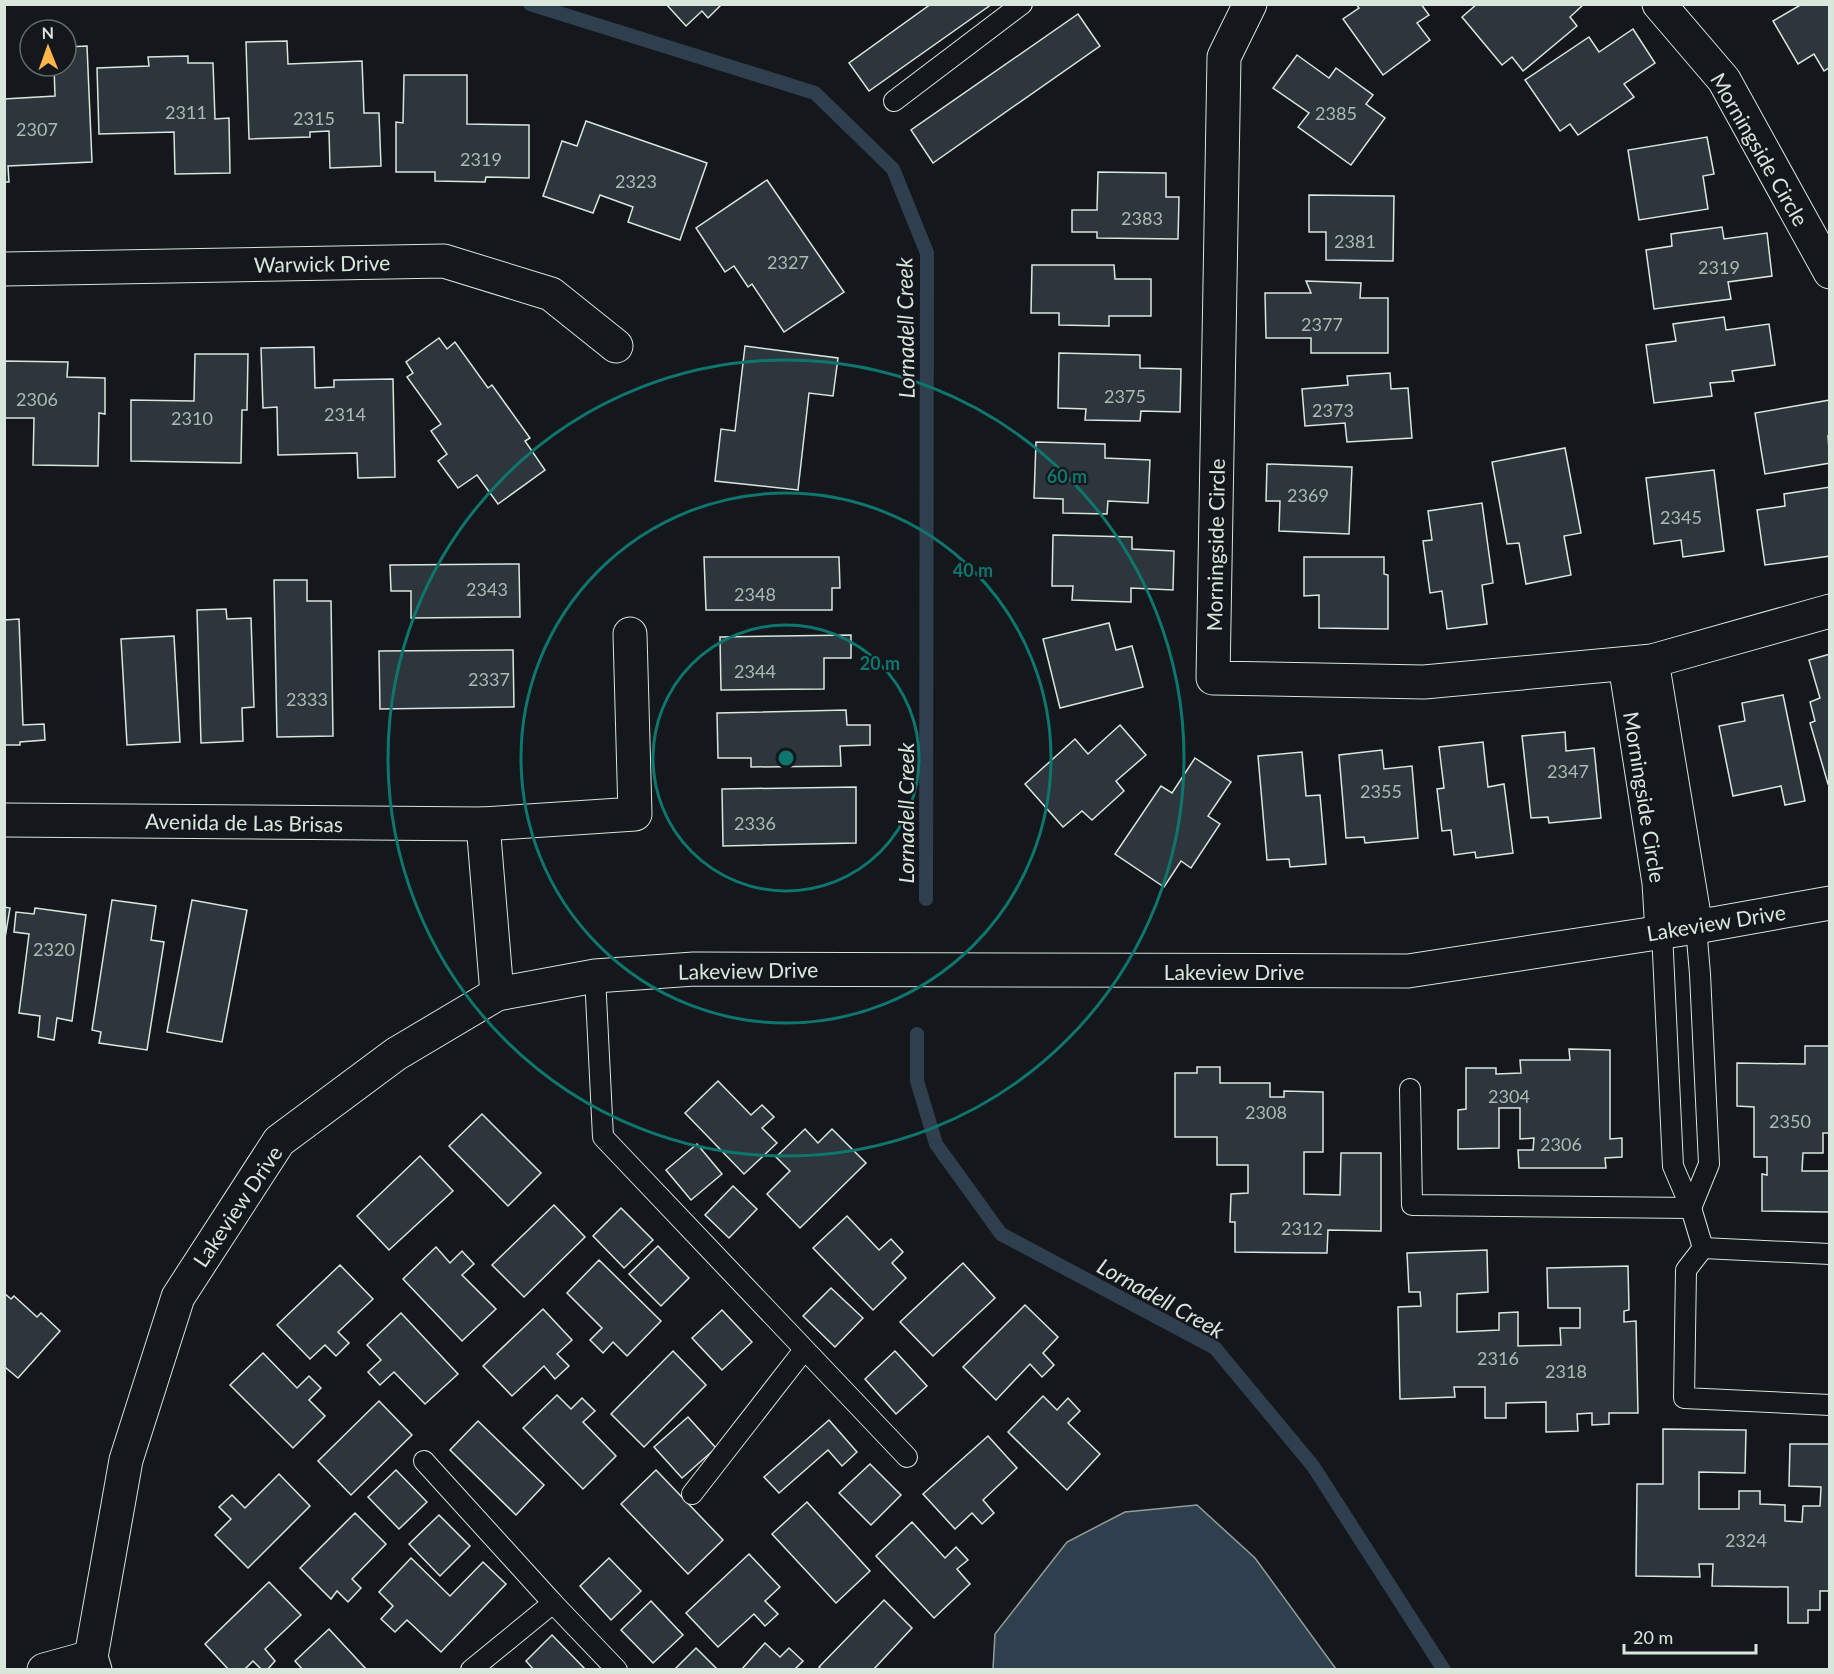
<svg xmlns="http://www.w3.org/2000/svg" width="1834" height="1674" font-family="Lato,sans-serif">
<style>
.water{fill:#2f3f4d;stroke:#939e99;stroke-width:1.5}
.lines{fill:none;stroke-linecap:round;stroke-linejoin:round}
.stream{stroke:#2f3f4d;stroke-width:14}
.building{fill:#2c363c;stroke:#d8e6dc;stroke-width:1.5}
.service-casing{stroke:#d8e6dc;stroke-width:22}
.minor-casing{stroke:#d8e6dc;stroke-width:35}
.service{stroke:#14181c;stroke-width:20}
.minor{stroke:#14181c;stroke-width:33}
.ring{fill:none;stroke:#0f766e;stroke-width:3}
.labels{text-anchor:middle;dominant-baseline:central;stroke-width:4.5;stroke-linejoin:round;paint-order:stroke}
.number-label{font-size:18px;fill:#adbab4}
.street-label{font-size:21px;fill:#d8e6dc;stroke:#14181c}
.water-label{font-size:22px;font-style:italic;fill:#d8e6dc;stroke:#14181c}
.centre{fill:#0f766e;stroke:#14181c;stroke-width:3}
.ring-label{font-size:18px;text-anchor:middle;font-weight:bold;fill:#0f766e;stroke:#14181c;stroke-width:4.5;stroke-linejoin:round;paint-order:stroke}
</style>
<rect width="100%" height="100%" fill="#14181c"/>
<path class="water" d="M 1197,1505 L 1255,1558 L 1336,1669 L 993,1669 L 995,1634 L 1067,1542 L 1125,1512 Z"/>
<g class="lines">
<g class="stream">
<path d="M 530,4 L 815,93 L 893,169 L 927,253 L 926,899"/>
<path d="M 917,1034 L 917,1081 L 936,1144 L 1001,1234 L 1215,1348 L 1313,1466 L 1444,1670"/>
</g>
</g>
<g class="building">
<path d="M 666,4 L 722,4 L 708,18 L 702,11 L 686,26 Z"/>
<path d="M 931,4 L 992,4 L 869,91 L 849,63 Z"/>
<path d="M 1356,4 L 1421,4 L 1429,15 L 1417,23 L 1430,40 L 1383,75 L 1343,19 L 1359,8 Z"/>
<path d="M 1477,4 L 1584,4 L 1570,17 L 1577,26 L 1523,71 L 1512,57 L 1502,65 L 1462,17 Z"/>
<path d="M 1802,4 L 1830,4 L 1830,67 L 1824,71 L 1814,54 L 1798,64 L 1773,21 Z"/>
<path d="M 1078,14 L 1100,46 L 933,163 L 911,130 Z"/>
<path d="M 1633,29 L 1655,63 L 1624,84 L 1634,97 L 1578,135 L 1570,124 L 1560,131 L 1525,80 L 1589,37 L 1599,52 Z"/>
<path d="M 287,41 L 288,64 L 362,61 L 364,113 L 379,113 L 381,166 L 330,168 L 329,131 L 310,132 L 310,137 L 249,139 L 246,42 Z"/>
<path d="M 87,46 L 92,162 L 8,166 L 9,182 L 4,182 L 4,99 L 55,96 L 54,66 L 66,66 L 66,47 Z"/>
<path d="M 1297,55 L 1329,78 L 1336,68 L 1373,95 L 1366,104 L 1385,118 L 1351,165 L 1298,127 L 1309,113 L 1273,88 Z"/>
<path d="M 188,56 L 188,63 L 213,63 L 215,119 L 229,118 L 230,173 L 175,174 L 174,132 L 99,134 L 97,68 L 149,66 L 148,57 Z"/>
<path d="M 404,75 L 467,75 L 467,124 L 529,125 L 529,178 L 486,177 L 485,182 L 435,181 L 435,172 L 396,172 L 396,122 L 403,123 Z"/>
<path d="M 586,121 L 707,163 L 680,240 L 628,222 L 633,207 L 600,195 L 593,213 L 543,196 L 562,141 L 577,146 Z"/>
<path d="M 1707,137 L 1714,174 L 1703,176 L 1708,209 L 1639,220 L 1628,150 Z"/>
<path d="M 1098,172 L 1166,173 L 1166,197 L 1179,197 L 1178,239 L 1097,238 L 1097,232 L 1072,232 L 1072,210 L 1097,210 Z"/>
<path d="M 767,180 L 844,292 L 784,332 L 752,284 L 748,287 L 734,266 L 725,272 L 696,228 Z"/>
<path d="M 1309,195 L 1394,196 L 1393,261 L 1326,260 L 1326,232 L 1309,232 Z"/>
<path d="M 1722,227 L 1724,239 L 1767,233 L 1772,276 L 1728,282 L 1731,299 L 1654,309 L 1646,250 L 1672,246 L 1671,234 Z"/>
<path d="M 1032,265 L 1114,265 L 1115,279 L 1151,279 L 1151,316 L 1109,316 L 1109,326 L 1059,325 L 1059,313 L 1031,313 Z"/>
<path d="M 1306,281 L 1361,283 L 1360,298 L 1388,298 L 1388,353 L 1311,353 L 1311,338 L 1266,338 L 1265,293 L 1311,293 Z"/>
<path d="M 1724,317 L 1726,330 L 1769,324 L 1775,365 L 1732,371 L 1734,381 L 1710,383 L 1712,396 L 1654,403 L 1646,345 L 1676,341 L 1673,324 Z"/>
<path d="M 439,338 L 447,349 L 455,342 L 488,388 L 492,385 L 530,438 L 525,441 L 545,470 L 498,504 L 477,475 L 458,488 L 438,461 L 447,454 L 431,431 L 441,424 L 407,377 L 413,373 L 406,362 Z"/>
<path d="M 745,346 L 838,358 L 833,396 L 809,393 L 798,490 L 715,481 L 721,429 L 735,431 Z"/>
<path d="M 314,347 L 315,388 L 334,387 L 334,380 L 393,379 L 395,477 L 358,478 L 357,453 L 278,455 L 277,407 L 263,408 L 261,348 Z"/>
<path d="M 1059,353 L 1140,355 L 1140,368 L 1181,369 L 1180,412 L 1141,411 L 1140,421 L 1085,420 L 1086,409 L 1058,408 Z"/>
<path d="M 195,354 L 248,354 L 247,410 L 242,410 L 241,463 L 131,461 L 131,400 L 194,401 Z"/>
<path d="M 4,361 L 68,362 L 67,377 L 105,378 L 105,414 L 99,413 L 98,466 L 33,465 L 34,418 L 4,418 Z"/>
<path d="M 1390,373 L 1391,389 L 1408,388 L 1412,438 L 1347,442 L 1345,423 L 1305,426 L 1302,389 L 1348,385 L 1347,376 Z"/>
<path d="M 1830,400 L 1830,436 L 1828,436 L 1830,463 L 1765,474 L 1755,413 Z"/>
<path d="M 1036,442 L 1105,444 L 1105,458 L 1150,460 L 1148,503 L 1108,501 L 1107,514 L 1063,513 L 1063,499 L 1034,498 Z"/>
<path d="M 1565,448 L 1581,533 L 1564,536 L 1571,575 L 1526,584 L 1519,543 L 1507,544 L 1492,462 Z"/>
<path d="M 1267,464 L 1352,467 L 1349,534 L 1279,531 L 1280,501 L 1266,501 Z"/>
<path d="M 1714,470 L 1724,551 L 1683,557 L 1681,540 L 1654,544 L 1646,478 Z"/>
<path d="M 1830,487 L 1830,556 L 1765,565 L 1757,510 L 1785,506 L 1784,494 Z"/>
<path d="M 1482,503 L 1493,583 L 1482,585 L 1487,624 L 1447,629 L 1442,591 L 1430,593 L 1423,541 L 1432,540 L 1428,511 Z"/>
<path d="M 1053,535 L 1132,537 L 1132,549 L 1174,551 L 1173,590 L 1131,588 L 1131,602 L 1072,600 L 1073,586 L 1052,586 Z"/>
<path d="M 704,557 L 839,557 L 840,588 L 832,588 L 832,610 L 706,610 Z"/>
<path d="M 1304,557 L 1384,557 L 1384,574 L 1388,575 L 1388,629 L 1319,628 L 1319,595 L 1304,596 Z"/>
<path d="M 519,564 L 520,617 L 411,618 L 411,591 L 391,591 L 390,565 Z"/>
<path d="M 274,580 L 307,580 L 307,601 L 331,601 L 333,736 L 277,737 Z"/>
<path d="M 226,609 L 227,619 L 251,618 L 254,707 L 242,708 L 243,741 L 201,743 L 197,610 Z"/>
<path d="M 19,619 L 23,725 L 44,724 L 45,740 L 20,742 L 20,745 L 4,745 L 4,620 Z"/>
<path d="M 1109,623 L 1116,650 L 1132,646 L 1143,687 L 1060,708 L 1043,639 Z"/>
<path d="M 851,635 L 851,658 L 824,658 L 824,689 L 721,690 L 720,637 Z"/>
<path d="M 174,636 L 180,742 L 127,745 L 121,639 Z"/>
<path d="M 513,650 L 514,707 L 380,709 L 379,651 Z"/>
<path d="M 1830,654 L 1830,784 L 1828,784 L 1810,723 L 1815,721 L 1810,702 L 1820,698 L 1809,660 Z"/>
<path d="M 1783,695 L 1805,801 L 1785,805 L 1781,786 L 1733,796 L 1719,726 L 1745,721 L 1742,703 Z"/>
<path d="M 846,710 L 847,725 L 870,725 L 870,745 L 840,746 L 841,766 L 751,767 L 751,758 L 718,758 L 717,713 Z"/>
<path d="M 1120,725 L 1146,755 L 1116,781 L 1124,791 L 1092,820 L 1082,811 L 1063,827 L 1025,784 L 1075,739 L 1088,754 Z"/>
<path d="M 1565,732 L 1566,751 L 1594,748 L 1601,818 L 1549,823 L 1548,817 L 1531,818 L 1522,736 Z"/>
<path d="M 1483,742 L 1488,787 L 1504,784 L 1513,853 L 1476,858 L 1475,852 L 1454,855 L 1451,830 L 1442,831 L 1437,789 L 1444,788 L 1439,747 Z"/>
<path d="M 1382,750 L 1384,769 L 1412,766 L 1418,838 L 1365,843 L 1364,837 L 1346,838 L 1339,755 Z"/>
<path d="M 1302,752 L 1306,796 L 1320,795 L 1326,864 L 1290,867 L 1289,859 L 1267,860 L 1258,756 Z"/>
<path d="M 1195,758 L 1231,782 L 1208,816 L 1220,824 L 1191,868 L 1181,861 L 1164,887 L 1115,854 L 1161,786 L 1172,793 Z"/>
<path d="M 856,787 L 856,843 L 723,846 L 722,789 Z"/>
<path d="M 112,900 L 156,906 L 151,940 L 164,942 L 147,1050 L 99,1043 L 101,1032 L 92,1030 Z"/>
<path d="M 192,900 L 247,910 L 222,1042 L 167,1032 Z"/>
<path d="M 4,907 L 10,908 L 4,944 Z"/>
<path d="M 35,908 L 86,915 L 72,1021 L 57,1018 L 54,1040 L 38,1037 L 40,1016 L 19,1013 L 29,934 L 14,932 L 16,912 L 34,914 Z"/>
<path d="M 1805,1046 L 1830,1046 L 1830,1133 L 1823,1133 L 1823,1153 L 1803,1153 L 1802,1171 L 1830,1171 L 1830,1212 L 1762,1211 L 1762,1174 L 1767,1175 L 1767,1157 L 1754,1157 L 1754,1107 L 1737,1106 L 1737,1063 L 1805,1064 Z"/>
<path d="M 1569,1049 L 1610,1050 L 1610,1139 L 1622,1138 L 1622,1157 L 1605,1158 L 1606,1168 L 1519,1168 L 1518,1150 L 1533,1150 L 1534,1138 L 1520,1139 L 1520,1108 L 1499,1108 L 1499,1148 L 1458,1149 L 1458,1110 L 1466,1109 L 1466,1068 L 1496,1068 L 1496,1074 L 1521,1073 L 1520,1060 L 1570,1060 Z"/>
<path d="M 1197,1067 L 1220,1067 L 1220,1083 L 1270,1083 L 1270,1097 L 1284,1097 L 1284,1091 L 1323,1092 L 1323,1152 L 1304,1152 L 1304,1194 L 1340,1195 L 1341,1153 L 1381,1153 L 1381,1231 L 1328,1230 L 1327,1253 L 1235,1252 L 1235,1222 L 1230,1222 L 1231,1194 L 1248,1193 L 1248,1165 L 1217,1165 L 1217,1137 L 1175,1137 L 1175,1073 L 1197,1073 Z"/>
<path d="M 718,1081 L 751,1115 L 762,1105 L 774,1117 L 762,1128 L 777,1143 L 744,1174 L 685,1113 Z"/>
<path d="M 482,1114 L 541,1173 L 508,1206 L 449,1146 Z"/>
<path d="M 805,1129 L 818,1143 L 832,1129 L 866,1163 L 800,1228 L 767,1194 L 790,1171 L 776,1157 Z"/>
<path d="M 697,1144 L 722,1174 L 691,1200 L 666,1170 Z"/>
<path d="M 420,1156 L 453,1191 L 389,1250 L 357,1216 Z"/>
<path d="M 733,1186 L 757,1209 L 729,1238 L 705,1215 Z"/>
<path d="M 554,1205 L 585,1237 L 524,1297 L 492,1265 Z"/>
<path d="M 621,1208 L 653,1240 L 624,1268 L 593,1236 Z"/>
<path d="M 847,1216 L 879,1250 L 891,1239 L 903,1252 L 892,1263 L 906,1278 L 873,1310 L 813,1248 Z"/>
<path d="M 658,1246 L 689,1278 L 661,1306 L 629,1274 Z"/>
<path d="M 436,1247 L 450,1263 L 462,1251 L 474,1264 L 462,1275 L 496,1309 L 462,1341 L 403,1279 Z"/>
<path d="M 1487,1250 L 1488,1292 L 1457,1294 L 1457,1332 L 1499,1330 L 1499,1313 L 1518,1312 L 1518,1346 L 1561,1345 L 1560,1328 L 1580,1328 L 1580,1308 L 1548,1308 L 1547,1268 L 1628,1266 L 1629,1310 L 1624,1311 L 1624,1322 L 1636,1321 L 1638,1413 L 1609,1413 L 1609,1424 L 1592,1425 L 1592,1413 L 1577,1414 L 1578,1431 L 1546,1432 L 1546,1402 L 1506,1403 L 1506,1418 L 1485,1418 L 1485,1387 L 1454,1387 L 1455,1397 L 1400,1399 L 1398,1307 L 1421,1306 L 1420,1292 L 1409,1292 L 1407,1253 Z"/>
<path d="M 599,1260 L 661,1321 L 627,1356 L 613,1342 L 603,1353 L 590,1340 L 602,1328 L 567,1293 Z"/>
<path d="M 963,1263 L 995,1298 L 933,1356 L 900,1322 Z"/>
<path d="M 340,1265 L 373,1299 L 338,1332 L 349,1343 L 336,1356 L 325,1345 L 310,1359 L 277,1325 Z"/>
<path d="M 831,1288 L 863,1318 L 835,1347 L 803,1316 Z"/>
<path d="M 4,1293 L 11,1299 L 14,1296 L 37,1317 L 41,1313 L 60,1331 L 18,1378 L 6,1368 L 4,1370 Z"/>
<path d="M 1025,1305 L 1058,1337 L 1043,1353 L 1054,1365 L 1042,1377 L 1030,1364 L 996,1400 L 963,1367 Z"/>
<path d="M 543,1309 L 572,1340 L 557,1354 L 569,1366 L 555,1379 L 544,1366 L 512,1396 L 483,1366 Z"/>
<path d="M 722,1310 L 752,1342 L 722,1370 L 692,1338 Z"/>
<path d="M 401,1313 L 458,1374 L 425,1404 L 394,1372 L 380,1385 L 368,1372 L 381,1360 L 367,1345 Z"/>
<path d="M 673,1351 L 706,1385 L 644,1447 L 611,1414 Z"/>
<path d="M 895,1351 L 927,1386 L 896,1414 L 865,1379 Z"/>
<path d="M 263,1353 L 297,1388 L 309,1376 L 321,1388 L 309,1400 L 325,1416 L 293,1448 L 230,1385 Z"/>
<path d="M 557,1395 L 571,1409 L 582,1398 L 595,1411 L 583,1422 L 616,1456 L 583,1489 L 523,1428 Z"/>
<path d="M 1043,1396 L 1057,1410 L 1068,1398 L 1080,1411 L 1068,1423 L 1100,1454 L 1067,1490 L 1008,1432 Z"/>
<path d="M 379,1401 L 412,1435 L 351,1495 L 318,1461 Z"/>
<path d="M 688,1417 L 716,1448 L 682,1478 L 654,1447 Z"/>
<path d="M 829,1420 L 857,1452 L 842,1466 L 828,1450 L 779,1493 L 764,1477 Z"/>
<path d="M 478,1421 L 544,1485 L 516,1515 L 450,1450 Z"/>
<path d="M 1663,1429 L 1746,1430 L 1745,1473 L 1699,1472 L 1699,1509 L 1739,1509 L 1739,1491 L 1760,1491 L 1760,1504 L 1785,1505 L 1785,1521 L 1802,1522 L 1803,1506 L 1820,1506 L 1821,1487 L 1789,1486 L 1790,1444 L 1830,1444 L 1830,1591 L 1820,1591 L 1820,1610 L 1808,1610 L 1808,1623 L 1788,1623 L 1788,1587 L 1712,1586 L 1713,1564 L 1699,1564 L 1700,1577 L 1636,1576 L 1637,1484 L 1663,1484 Z"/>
<path d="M 988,1436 L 1017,1468 L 983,1500 L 994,1513 L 982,1524 L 972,1513 L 955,1529 L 923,1494 Z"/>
<path d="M 870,1464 L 901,1495 L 871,1525 L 839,1493 Z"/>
<path d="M 396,1470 L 427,1502 L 399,1529 L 368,1497 Z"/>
<path d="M 656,1470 L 723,1540 L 688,1574 L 621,1504 Z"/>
<path d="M 279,1474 L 310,1506 L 248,1568 L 215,1535 L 231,1519 L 219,1507 L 232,1495 L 245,1508 Z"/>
<path d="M 807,1502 L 870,1571 L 836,1603 L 772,1534 Z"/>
<path d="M 355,1513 L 386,1544 L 352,1579 L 361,1588 L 348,1602 L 337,1591 L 331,1599 L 300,1568 Z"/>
<path d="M 439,1515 L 470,1546 L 440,1576 L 409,1544 Z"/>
<path d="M 912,1522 L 945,1558 L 956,1547 L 968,1560 L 957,1569 L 970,1584 L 934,1618 L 876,1556 Z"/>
<path d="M 749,1554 L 780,1587 L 765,1601 L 778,1614 L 765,1626 L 754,1614 L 718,1647 L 686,1613 Z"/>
<path d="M 411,1558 L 450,1596 L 483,1562 L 506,1584 L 441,1652 L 407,1620 L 395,1632 L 381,1619 L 393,1606 L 379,1592 Z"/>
<path d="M 609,1558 L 641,1591 L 611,1620 L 580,1586 Z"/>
<path d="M 269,1582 L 301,1615 L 265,1649 L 275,1661 L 267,1670 L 262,1670 L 253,1661 L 244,1670 L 229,1670 L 205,1644 Z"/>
<path d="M 884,1600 L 912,1628 L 873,1670 L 822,1670 L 819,1667 Z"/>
<path d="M 651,1601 L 683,1635 L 653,1663 L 621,1630 Z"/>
<path d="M 329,1629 L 367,1670 L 303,1670 L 295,1661 Z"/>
<path d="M 552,1635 L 585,1669 L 534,1670 L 526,1661 Z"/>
<path d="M 765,1643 L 780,1657 L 789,1648 L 803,1661 L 794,1670 L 741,1670 Z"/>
<path d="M 696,1648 L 718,1670 L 674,1670 Z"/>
</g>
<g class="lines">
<g class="service-casing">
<g id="service">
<path d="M 894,101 L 1022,4"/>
<path d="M 1662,932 L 1673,1166 L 1691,1208 L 1703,1248"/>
<path d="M 595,976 L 603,1137 L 907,1457"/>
<path d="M 1410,1089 L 1412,1205 L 1691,1208"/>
<path d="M 1691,1208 L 1709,1164 L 1700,974 L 1696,927"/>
<path d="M 1703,1248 L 1686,1270 L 1684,1398 L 1830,1405"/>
<path d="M 1703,1248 L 1830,1254"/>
<path d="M 424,1461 L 553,1603 L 471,1670"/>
<path d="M 692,1494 L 804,1350"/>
<path d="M 553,1603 L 617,1670"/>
</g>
</g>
<g class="minor-casing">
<g id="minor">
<path d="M 1250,4 L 1224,57 L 1213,678 L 1424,682 L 1652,661 L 1830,611"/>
<path d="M 1659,4 L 1724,80 L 1830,272"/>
<path d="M 4,269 L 444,261 L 551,294 L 616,346"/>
<path d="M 1652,661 L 1696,927"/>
<path d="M 1625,664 L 1659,883 L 1662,932"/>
<path d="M 4,820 L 483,824 L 635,814 L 630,634"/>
<path d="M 483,824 L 497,994"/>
<path d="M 44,1670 L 91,1657"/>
<path d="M 95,1670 L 91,1657 L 126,1460 L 178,1297 L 279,1141 L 396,1054 L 497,994 L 595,976 L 694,969 L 1408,971 L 1696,927 L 1830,903"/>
</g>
</g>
<use href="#service" class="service"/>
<use href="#minor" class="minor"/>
</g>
<g class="ring">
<circle cx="786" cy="758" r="133"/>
<circle cx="786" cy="758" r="265"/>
<circle cx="786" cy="758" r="398"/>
</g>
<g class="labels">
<g class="number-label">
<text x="186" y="112">2311</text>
<text x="1336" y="113">2385</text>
<text x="314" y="118">2315</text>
<text x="37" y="129">2307</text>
<text x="481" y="159">2319</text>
<text x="636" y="181">2323</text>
<text x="1142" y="218">2383</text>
<text x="1355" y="241">2381</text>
<text x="788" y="262">2327</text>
<text x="1719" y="267">2319</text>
<text x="1322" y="324">2377</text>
<text x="1125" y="396">2375</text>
<text x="37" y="399">2306</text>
<text x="1333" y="410">2373</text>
<text x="345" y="414">2314</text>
<text x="192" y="418">2310</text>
<text x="1308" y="495">2369</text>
<text x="1681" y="517">2345</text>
<text x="487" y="589">2343</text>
<text x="755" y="594">2348</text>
<text x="755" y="671">2344</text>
<text x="489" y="679">2337</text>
<text x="307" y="699">2333</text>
<text x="1568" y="771">2347</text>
<text x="1381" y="791">2355</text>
<text x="755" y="823">2336</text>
<text x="54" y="949">2320</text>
<text x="1509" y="1096">2304</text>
<text x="1266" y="1112">2308</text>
<text x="1790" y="1121">2350</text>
<text x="1561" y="1144">2306</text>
<text x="1302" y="1228">2312</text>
<text x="1498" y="1358">2316</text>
<text x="1566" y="1371">2318</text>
<text x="1746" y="1540">2324</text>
</g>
<g class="street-label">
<text transform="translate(1760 149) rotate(60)">Morningside Circle</text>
<text transform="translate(322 263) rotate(-1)">Warwick Drive</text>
<text transform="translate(1215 545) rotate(-89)">Morningside Circle</text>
<text transform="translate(1645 797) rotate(81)">Morningside Circle</text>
<text transform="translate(244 822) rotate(1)">Avenida de Las Brisas</text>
<text transform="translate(1716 922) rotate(-9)">Lakeview Drive</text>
<text transform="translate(748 970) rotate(-1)">Lakeview Drive</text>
<text x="1234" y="971">Lakeview Drive</text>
<text transform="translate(237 1206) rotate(-56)">Lakeview Drive</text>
</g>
<g class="water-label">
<text transform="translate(905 328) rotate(-91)">Lornadell Creek</text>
<text transform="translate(905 813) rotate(-90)">Lornadell Creek</text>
<text transform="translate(1161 1298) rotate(29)">Lornadell Creek</text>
</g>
</g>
<circle cx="786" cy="758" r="9" class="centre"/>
<g class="ring-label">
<text x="1067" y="483">60 m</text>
<text x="973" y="577">40 m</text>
<text x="880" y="670">20 m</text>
</g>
<rect width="1834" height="1674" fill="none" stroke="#d8e6dc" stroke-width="12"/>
<g transform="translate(48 48) rotate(359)"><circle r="28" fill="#14181c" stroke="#626a69" stroke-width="1.5"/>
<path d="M0-4.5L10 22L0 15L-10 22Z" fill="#ffb74d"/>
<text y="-9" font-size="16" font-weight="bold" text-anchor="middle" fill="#d8e6dc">N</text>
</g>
<path d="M1624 1644v9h132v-9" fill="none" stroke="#d8e6dc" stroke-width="3"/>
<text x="1633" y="1644" font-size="18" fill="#d8e6dc" stroke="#14181c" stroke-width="4.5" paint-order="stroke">20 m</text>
</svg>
